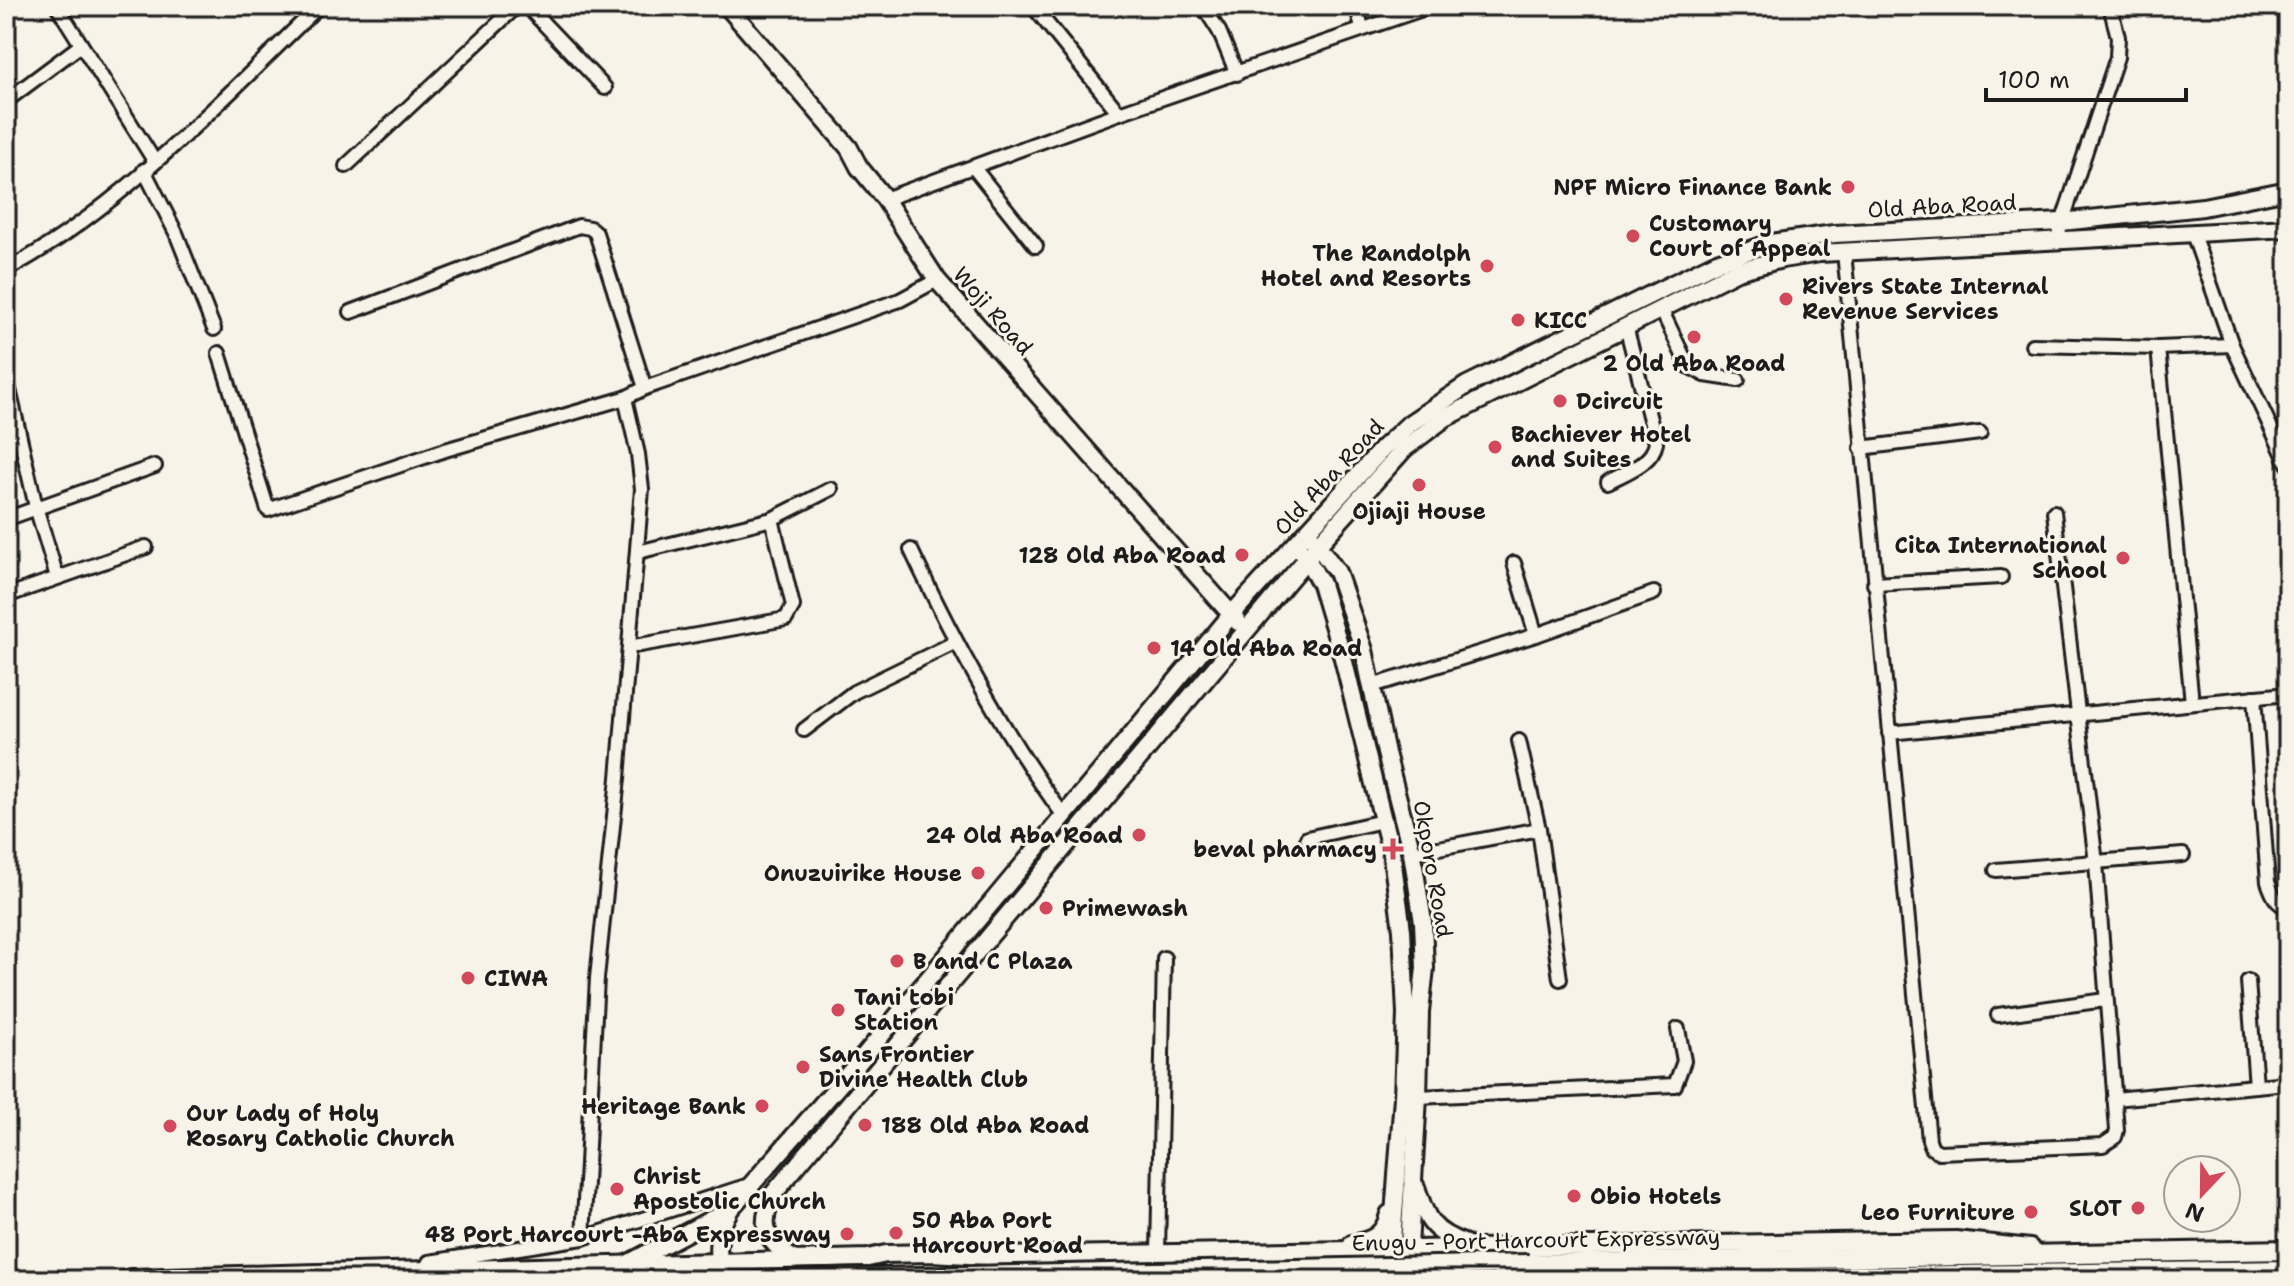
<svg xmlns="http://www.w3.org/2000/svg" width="2294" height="1286" font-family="'Shantell Sans',sans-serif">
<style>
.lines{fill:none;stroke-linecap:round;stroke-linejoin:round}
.minor-casing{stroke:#1c1c1c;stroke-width:18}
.major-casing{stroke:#1c1c1c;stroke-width:22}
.highway-casing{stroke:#1c1c1c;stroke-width:24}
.minor{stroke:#f7f3e8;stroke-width:12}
.major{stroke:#f7f3e8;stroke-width:16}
.highway{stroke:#f7f3e8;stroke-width:18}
.highway-bridge-casing{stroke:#1c1c1c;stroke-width:24;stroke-linecap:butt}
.highway-bridge{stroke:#f7f3e8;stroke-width:18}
.poi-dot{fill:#d1495b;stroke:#f7f3e8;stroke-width:3}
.labels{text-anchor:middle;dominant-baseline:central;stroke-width:6;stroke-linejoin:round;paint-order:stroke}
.poi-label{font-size:22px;font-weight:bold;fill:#1c1c1c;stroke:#f7f3e8;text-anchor:start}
.street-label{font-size:22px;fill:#1c1c1c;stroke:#f7f3e8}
</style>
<rect width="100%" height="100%" fill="#f7f3e8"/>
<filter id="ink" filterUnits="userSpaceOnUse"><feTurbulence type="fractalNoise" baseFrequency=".0125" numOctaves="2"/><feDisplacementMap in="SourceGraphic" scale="16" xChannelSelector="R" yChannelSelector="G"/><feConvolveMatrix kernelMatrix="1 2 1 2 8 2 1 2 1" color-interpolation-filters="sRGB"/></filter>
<g filter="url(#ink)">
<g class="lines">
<g class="minor-casing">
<g id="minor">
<path d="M 57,6 L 155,162"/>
<path d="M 527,6 L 605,88"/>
<path d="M 1033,6 L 1119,113"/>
<path d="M 1203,6 L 1219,31 L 1237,74"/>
<path d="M 1357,6 L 1362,29"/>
<path d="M 6,101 L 81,45"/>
<path d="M 346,166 L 517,6"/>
<path d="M 974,168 L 1036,246"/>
<path d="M 144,170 L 176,233 L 214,329"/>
<path d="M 885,199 L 1119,113 L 1431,6"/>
<path d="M 2193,234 L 2232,345 L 2288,464"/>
<path d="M 2056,241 L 2117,57 L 2118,37 L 2110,6"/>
<path d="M 1844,252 L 1929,1140 L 1932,1148 L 1939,1152 L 2103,1145 L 2115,1137 L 2117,1130 L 2096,863 L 2054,512"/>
<path d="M 6,270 C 120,210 226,95 319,6"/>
<path d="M 1661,309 L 1688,366 L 1705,375 L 1738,380"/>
<path d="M 351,312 L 579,226 L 590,228 L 596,233 L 645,388"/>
<path d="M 2032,345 L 2158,348 L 2232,345"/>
<path d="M 2158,348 L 2192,703"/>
<path d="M 219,353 L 268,510 L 445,450 L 625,398 L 645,388 L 900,300 L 937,280"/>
<path d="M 6,376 L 36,507 L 57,577"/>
<path d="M 1861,448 L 1980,433"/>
<path d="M 1608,482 C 1626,472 1652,464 1656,443 L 1626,326"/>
<path d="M 6,519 L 155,466"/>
<path d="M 911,550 C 955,643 1003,733 1064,816"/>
<path d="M 638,552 L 772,519 L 831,489"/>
<path d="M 1514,563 L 1536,635"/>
<path d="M 1874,584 L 2001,577"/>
<path d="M 6,596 L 146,547"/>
<path d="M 629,647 L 786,619 L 793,606 L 772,519"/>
<path d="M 1372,686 L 1536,635 L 1654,593"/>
<path d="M 2254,697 L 2268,882 C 2272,893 2276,905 2288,907"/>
<path d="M 804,730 L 854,692 L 956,642"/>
<path d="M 1889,733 L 2288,694"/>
<path d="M 1519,741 L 1539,829 L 1560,979"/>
<path d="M 1307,838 L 1383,821"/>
<path d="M 1412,853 L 1539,829"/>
<path d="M 1996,870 L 2183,855"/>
<path d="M 2248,981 L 2256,1086"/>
<path d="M 1998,1015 L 2105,1000"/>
<path d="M 1418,1097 L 1675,1085 L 1684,1061 L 1678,1029"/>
<path d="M 2114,1099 L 2288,1083"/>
<path d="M 583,1238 L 597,978 L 618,778 L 642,489 L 638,454 L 625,398"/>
<path d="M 1158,1253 L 1164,958"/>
<path d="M 425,1270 L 429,1262 L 583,1238 L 749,1185"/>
</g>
</g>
<g class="major-casing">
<g id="major">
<path d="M 727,6 L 849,148 L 859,167 L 885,199 L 937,280 L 1238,622"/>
<path d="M 1313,539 L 1337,572 L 1364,650 L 1386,753 L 1412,853 L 1423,922 L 1425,968 L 1420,1012 L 1418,1097 L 1407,1280"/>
<path d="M 1303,552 L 1321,584 L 1343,658 L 1392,857 L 1402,930 L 1406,1014 L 1403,1097 L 1389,1280"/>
<path d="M 1416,1187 C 1427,1220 1431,1232 1466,1244"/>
<path d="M 1352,1244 C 1373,1240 1384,1235 1389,1214"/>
<path d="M 794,1260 C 765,1240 758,1226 774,1193 L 1319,544 L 1405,448 L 1445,418 L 1737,271 L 1782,259 L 1820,253 L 2288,228"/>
<path d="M 629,1263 L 729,1210"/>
<path d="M 125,1280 L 130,1278 L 868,1258 L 886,1254 L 931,1253 L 987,1256 L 1956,1240 L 2030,1248"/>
<path d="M 722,1280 C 716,1255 716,1232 730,1209 L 859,1062 L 1231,615 L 1383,448 L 1409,424 L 1467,385 L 1717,262 L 1771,243 L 1834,234 L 2061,222 L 2147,213 L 2203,207 L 2288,190"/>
</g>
</g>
<g class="highway-casing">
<g id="highway">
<path d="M 1529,1264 L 2288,1250"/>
<path d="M 1637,1280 L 2288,1270"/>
</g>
</g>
<use href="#minor" class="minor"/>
<use href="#major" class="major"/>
<use href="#highway" class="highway"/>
<g class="highway-bridge-casing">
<path id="highway-bridge" d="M 784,1280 L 1529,1264"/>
</g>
<use href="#highway-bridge" class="highway-bridge"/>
</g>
</g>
<g class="poi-dot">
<circle cx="1848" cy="187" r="8"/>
<circle cx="1633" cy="236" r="8"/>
<circle cx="1487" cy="266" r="8"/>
<circle cx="1786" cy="299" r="8"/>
<circle cx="1518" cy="320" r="8"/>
<circle cx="1694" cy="337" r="8"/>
<circle cx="1560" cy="401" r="8"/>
<circle cx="1495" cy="447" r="8"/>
<circle cx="1419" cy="485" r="8"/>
<circle cx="1242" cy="555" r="8"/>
<circle cx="2123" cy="558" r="8"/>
<circle cx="1154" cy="648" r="8"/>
<circle cx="1139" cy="835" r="8"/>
<path d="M1389 837h8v8h8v8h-8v8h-8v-8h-8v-8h8z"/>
<circle cx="978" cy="873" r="8"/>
<circle cx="1046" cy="908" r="8"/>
<circle cx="897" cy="961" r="8"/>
<circle cx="468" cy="978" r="8"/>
<circle cx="838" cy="1010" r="8"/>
<circle cx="803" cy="1067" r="8"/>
<circle cx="762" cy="1106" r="8"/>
<circle cx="865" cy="1125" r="8"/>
<circle cx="170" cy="1126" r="8"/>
<circle cx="617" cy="1189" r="8"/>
<circle cx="1574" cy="1196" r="8"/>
<circle cx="2138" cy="1208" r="8"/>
<circle cx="2031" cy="1212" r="8"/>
<circle cx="896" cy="1233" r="8"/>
<circle cx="847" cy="1234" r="8"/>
</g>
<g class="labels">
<g class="poi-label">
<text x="1832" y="187" text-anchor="end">NPF Micro Finance Bank</text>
<text x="1649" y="223">Customary<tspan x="1649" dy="25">Court of Appeal</tspan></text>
<text x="1471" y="253" text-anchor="end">The Randolph<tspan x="1471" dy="25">Hotel and Resorts</tspan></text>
<text x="1802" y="286">Rivers State Internal<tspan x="1802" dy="25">Revenue Services</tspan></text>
<text x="1534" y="320">KICC</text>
<text x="1694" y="363" text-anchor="middle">2 Old Aba Road</text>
<text x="1576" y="401">Dcircuit</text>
<text x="1511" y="434">Bachiever Hotel<tspan x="1511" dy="25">and Suites</tspan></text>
<text x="1419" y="511" text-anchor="middle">Ojiaji House</text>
<text x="2107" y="545" text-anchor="end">Cita International<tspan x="2107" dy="25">School</tspan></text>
<text x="1226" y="555" text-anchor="end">128 Old Aba Road</text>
<text x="1170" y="648">14 Old Aba Road</text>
<text x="1123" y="835" text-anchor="end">24 Old Aba Road</text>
<text x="1377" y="849" text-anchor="end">beval pharmacy</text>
<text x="962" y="873" text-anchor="end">Onuzuirike House</text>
<text x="1062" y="908">Primewash</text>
<text x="913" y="961">B and C Plaza</text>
<text x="484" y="978">CIWA</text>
<text x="854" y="997">Tani tobi<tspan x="854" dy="25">Station</tspan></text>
<text x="819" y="1054">Sans Frontier<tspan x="819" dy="25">Divine Health Club</tspan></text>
<text x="746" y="1106" text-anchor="end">Heritage Bank</text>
<text x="186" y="1113">Our Lady of Holy<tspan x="186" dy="25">Rosary Catholic Church</tspan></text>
<text x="881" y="1125">188 Old Aba Road</text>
<text x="633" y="1176">Christ<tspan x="633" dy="25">Apostolic Church</tspan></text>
<text x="1590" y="1196">Obio Hotels</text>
<text x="2122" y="1208" text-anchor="end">SLOT</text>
<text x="2015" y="1212" text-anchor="end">Leo Furniture</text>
<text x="912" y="1220">50 Aba Port<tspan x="912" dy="25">Harcourt Road</tspan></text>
<text x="831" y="1234" text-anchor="end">48 Port Harcourt -Aba Expressway</text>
</g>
<g class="street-label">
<text transform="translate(1942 206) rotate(-3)">Old Aba Road</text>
<text transform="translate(993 311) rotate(49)">Woji Road</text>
<text transform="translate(1329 477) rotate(-47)">Old Aba Road</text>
<text transform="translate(1433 869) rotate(80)">Okporo Road</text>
<text transform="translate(1536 1240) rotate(-1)">Enugu - Port Harcourt Expressway</text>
</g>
</g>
<rect width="2294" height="1286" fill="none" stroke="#f7f3e8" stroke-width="32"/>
<rect x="16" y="16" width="2262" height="1254" fill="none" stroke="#1c1c1c" stroke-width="3" filter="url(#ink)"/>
<g transform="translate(2202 1194) rotate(202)"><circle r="38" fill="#f7f3e8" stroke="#9f9d96" stroke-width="2"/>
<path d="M0-6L14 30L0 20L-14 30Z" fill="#d1495b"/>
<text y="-12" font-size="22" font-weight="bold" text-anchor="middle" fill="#1c1c1c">N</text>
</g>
<path d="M1986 88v12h200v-12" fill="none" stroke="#1c1c1c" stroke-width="4"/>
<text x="1998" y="88" font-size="24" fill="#1c1c1c" stroke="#f7f3e8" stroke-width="6" paint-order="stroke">100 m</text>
</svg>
